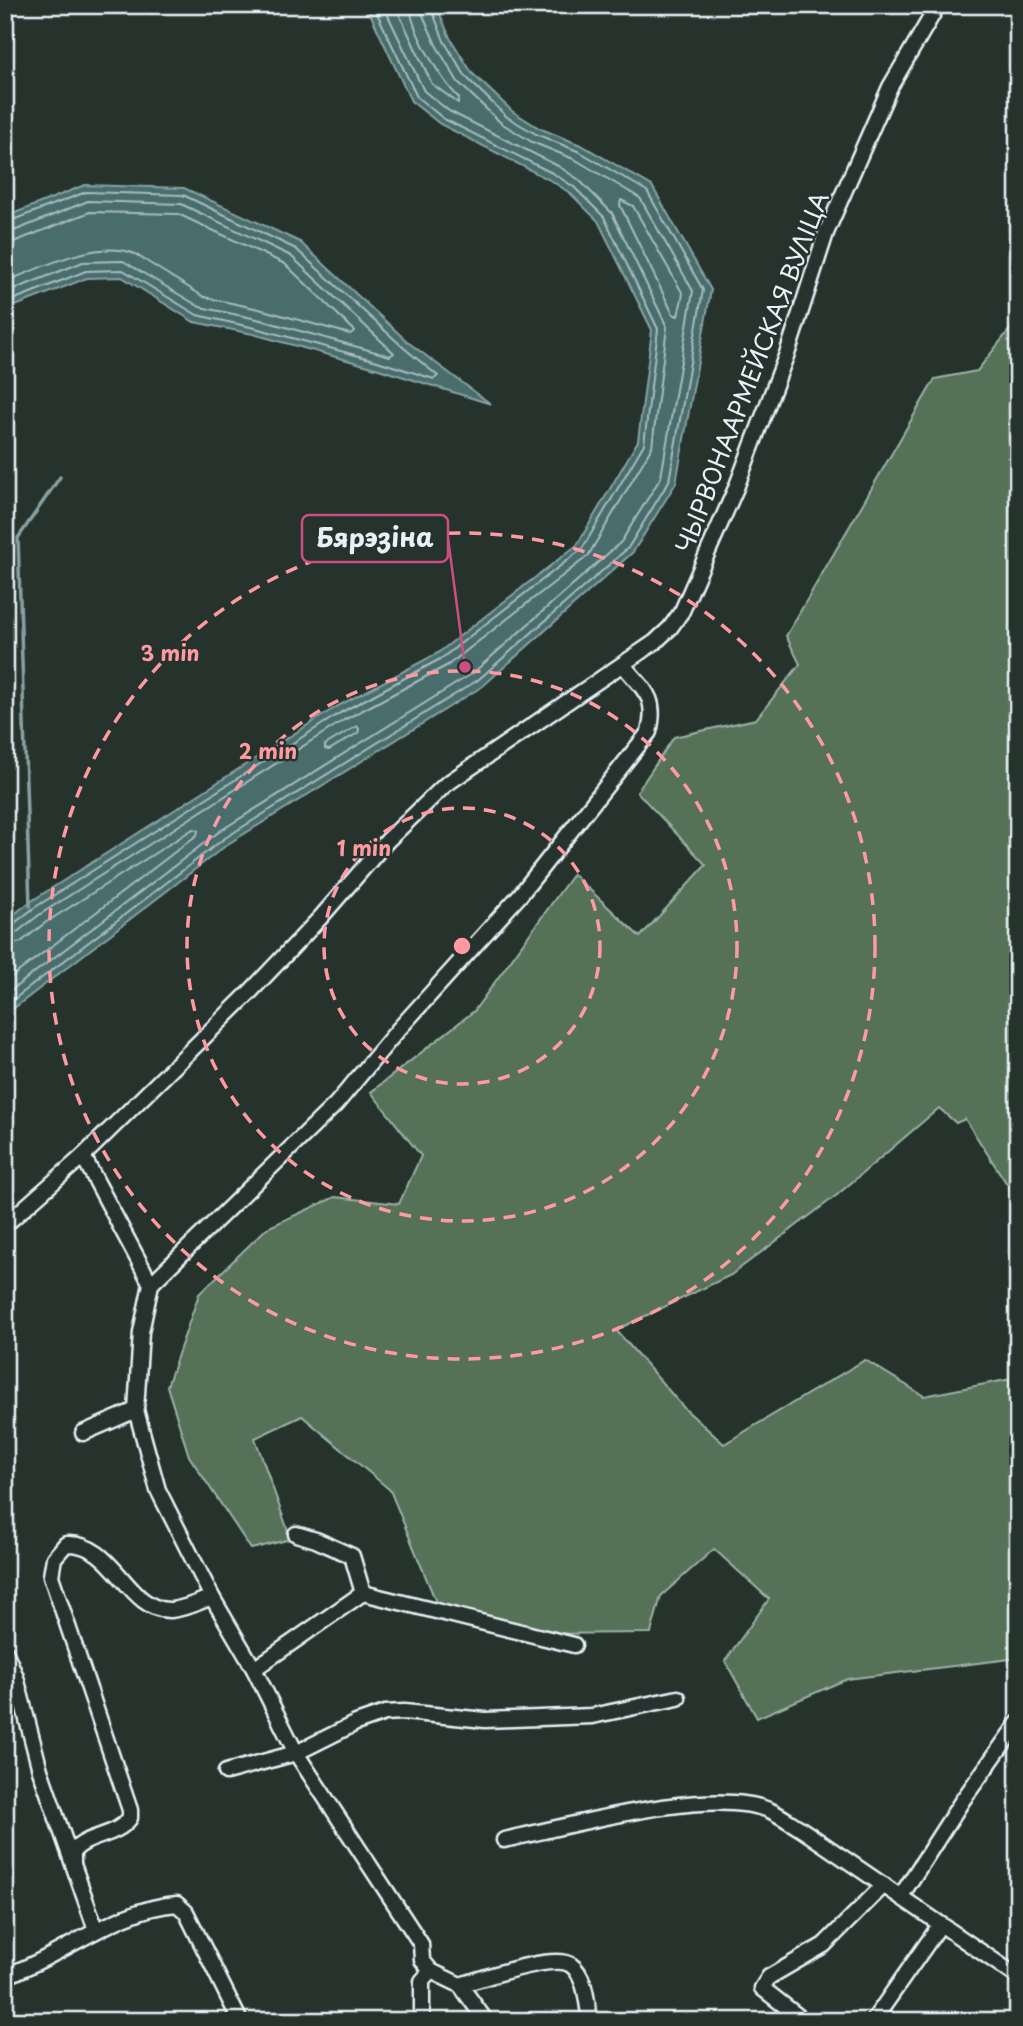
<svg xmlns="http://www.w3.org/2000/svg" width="1023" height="2026" font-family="'Playpen Sans',sans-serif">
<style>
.green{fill:#557158;stroke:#9eb1a8;stroke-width:2}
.water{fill:#486d6c;stroke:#88a2a4;stroke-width:2}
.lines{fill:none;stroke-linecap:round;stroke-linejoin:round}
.shore{stroke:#a8bcc0;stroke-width:2}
.stream{stroke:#88a2a4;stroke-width:3.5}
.minor-casing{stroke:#e8f1f8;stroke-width:19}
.minor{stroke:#26332d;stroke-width:14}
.ring{fill:none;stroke:#ff9aa2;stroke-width:3.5;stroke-dasharray:12 9}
.labels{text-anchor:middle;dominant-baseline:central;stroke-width:5;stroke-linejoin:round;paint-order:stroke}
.street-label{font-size:24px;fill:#e8f1f8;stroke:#26332d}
.centre{fill:#ff9aa2;stroke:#26332d;stroke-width:3.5}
.ring-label{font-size:21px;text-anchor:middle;font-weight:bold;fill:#ff9aa2;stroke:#26332d;stroke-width:5;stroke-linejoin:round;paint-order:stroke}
.leader{fill:none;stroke:#cc4e82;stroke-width:2.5}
.callout-dot{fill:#cc4e82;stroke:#26332d;stroke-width:2.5}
.callout{fill:#26332d;stroke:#cc4e82;stroke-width:2.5}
.callout-label{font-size:26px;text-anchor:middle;font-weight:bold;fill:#e8f1f8}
</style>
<rect width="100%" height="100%" fill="#26332d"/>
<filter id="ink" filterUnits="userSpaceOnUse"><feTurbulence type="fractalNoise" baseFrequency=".0143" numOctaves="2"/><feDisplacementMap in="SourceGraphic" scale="14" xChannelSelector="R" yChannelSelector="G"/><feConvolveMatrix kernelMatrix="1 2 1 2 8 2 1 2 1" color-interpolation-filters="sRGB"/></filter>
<g filter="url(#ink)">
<path class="green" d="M 1018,319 L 1018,1201 L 965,1119 L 956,1123 L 939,1108 L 837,1195 L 731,1275 L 616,1330 L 684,1408 L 724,1444 L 865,1360 L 924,1396 L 1011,1379 L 1018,1374 L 1018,1658 L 847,1679 L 757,1718 L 725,1661 L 769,1599 L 714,1549 L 661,1596 L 651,1633 L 528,1634 L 436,1602 L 390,1490 L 302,1416 L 255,1438 L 291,1539 L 251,1549 L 189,1456 L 167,1386 L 199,1294 L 267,1228 L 335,1197 L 399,1204 L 421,1156 L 371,1092 L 474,1011 L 573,874 L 640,937 L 706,865 L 637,792 L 674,737 L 756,719 L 800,664 L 786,636 L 935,379 L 977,371 Z"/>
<g class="water">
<path d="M 366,5 L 436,5 L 450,38 L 472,73 L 512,111 L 539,128 L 583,146 L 652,186 L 711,290 L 676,483 L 633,552 L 483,686 L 228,844 L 5,1015 L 5,921 L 30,902 L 336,707 L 438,653 L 577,545 L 638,441 L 652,330 L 598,221 L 570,193 L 550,180 L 440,124 L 411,101 Z"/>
<path d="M 85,185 L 184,188 L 300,242 L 409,343 L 491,404 L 372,367 L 253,334 L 194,322 L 122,277 L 87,278 L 5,310 L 5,217 Z"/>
</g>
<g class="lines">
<g class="shore">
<path d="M 395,5 L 432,84 L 458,103 L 459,98 C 441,80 411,31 410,5"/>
<path d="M 621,200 L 633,206 L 683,294 L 678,316 L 673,314 L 620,205 Z"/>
<path d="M 5,223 L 86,192 L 183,195 L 296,249 L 404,348 L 438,376 L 434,379 L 374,360 L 255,328 L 197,315 L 123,270 L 86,271 L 5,303"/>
<path d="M 5,232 L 14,231 L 88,201 L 181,204 L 291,256 L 394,353 L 390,356 L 257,319 L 200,307 L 123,261 L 83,262 L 5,293"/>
<path d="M 5,243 L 16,241 L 90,212 L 178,214 L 285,264 L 355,331 L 350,334 L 259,309 L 204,297 L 135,254 C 98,238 40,268 5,282"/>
<path d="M 357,726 L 359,729 L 358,733 L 329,750 L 325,749 L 325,745 Z"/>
<path d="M 5,926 L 12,925 L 34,908 L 340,713 L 442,658 L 582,549 L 644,444 L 658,329 L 604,217 L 574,187 L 554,174 L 444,119 L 417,97 L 373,5"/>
<path d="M 5,935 L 16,933 L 39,915 L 344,720 L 448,665 L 588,556 L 652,447 L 667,327 L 612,213 L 578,179 L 558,166 L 449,111 L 424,91 L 383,5"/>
<path d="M 5,946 L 21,942 L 45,923 L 193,829 L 198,830 L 197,835 L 5,982"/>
<path d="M 5,995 L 220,831 L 473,673 L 621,542 L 661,477 L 693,291 L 640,198 L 576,160 L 532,142 L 501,123 L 458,82 L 436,45 L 422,13 L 421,5"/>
<path d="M 5,1006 L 225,838 L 478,680 L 628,548 L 669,481 L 703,290 L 647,191 L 580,152 L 536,134 L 507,117 L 466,77 L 444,41 L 430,5"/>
</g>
<path class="stream" d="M 30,906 L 18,538 L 60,477"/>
<g class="minor-casing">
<g id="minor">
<path d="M 83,1156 L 151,1284 L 141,1332 L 136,1410 L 158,1490 L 212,1597 L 254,1669 L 296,1753 L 421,1944 L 422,1960 L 431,1971 L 460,1985 L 486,2021"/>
<path d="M 5,1225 L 83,1156 L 251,991 L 321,917 L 387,841 L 445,785 L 655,642 L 670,628 L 682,611 L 736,488 L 788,351 L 826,233 L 890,87 L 938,5"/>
<path d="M 151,1284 L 336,1104 L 398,1030 L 520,895 L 649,732 C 658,697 644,690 623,665"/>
<path d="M 83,1433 L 136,1410"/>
<path d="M 363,1593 L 574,1645"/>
<path d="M 5,1651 L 16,1677 L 40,1770 L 96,1930"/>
<path d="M 254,1669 L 363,1593 L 352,1556 L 316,1540 L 296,1534"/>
<path d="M 226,1772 L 296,1753 L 356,1723 L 385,1713 L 404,1712 L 485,1720 L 592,1716 L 678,1698"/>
<path d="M 504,1840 C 570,1826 708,1786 769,1810 C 780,1815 791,1823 801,1829 L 1018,1977"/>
<path d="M 73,1863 L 73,1851 C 90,1833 115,1838 130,1818 L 130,1810 L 51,1576 L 54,1558 L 66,1544 C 115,1541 127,1612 171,1610 C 185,1609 199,1602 212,1597"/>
<path d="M 901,1896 L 962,1801 L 1018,1723"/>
<path d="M 5,1977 C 22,1969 39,1962 55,1953 C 93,1933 133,1907 177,1904 L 186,1912 L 240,2021"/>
<path d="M 460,1985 C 481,1979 554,1953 571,1965 C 586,1975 587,2005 590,2021"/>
<path d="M 422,2021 L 422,1981 L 431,1971"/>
<path d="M 804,2021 L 762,1988 L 769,1977 L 824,1945 L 884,1885"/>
<path d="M 873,2021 L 940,1925"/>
</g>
</g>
<use href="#minor" class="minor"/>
</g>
</g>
<g class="ring">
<circle cx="462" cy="946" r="138"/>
<circle cx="462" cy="946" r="275"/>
<circle cx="462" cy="946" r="413"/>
</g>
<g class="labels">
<g class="street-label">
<text transform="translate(751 372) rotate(-69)">ЧЫРВОНААРМЕЙСКАЯ ВУЛІЦА</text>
</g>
</g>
<circle cx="462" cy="946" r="10" class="centre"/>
<g class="ring-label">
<text x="170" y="661">3 min</text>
<text x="268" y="759">2 min</text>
<text x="364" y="856">1 min</text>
</g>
<path class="leader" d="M465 667L448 538"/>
<circle class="callout-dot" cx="465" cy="667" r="7"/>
<rect class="callout" x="302" y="515" width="146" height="47" rx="7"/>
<g class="callout-label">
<text x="375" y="547">Бярэзіна</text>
</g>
<rect width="1023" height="2026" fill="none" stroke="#26332d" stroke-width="28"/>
<rect x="14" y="14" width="995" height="1998" fill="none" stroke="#e8f1f8" stroke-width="2.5" filter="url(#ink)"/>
</svg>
